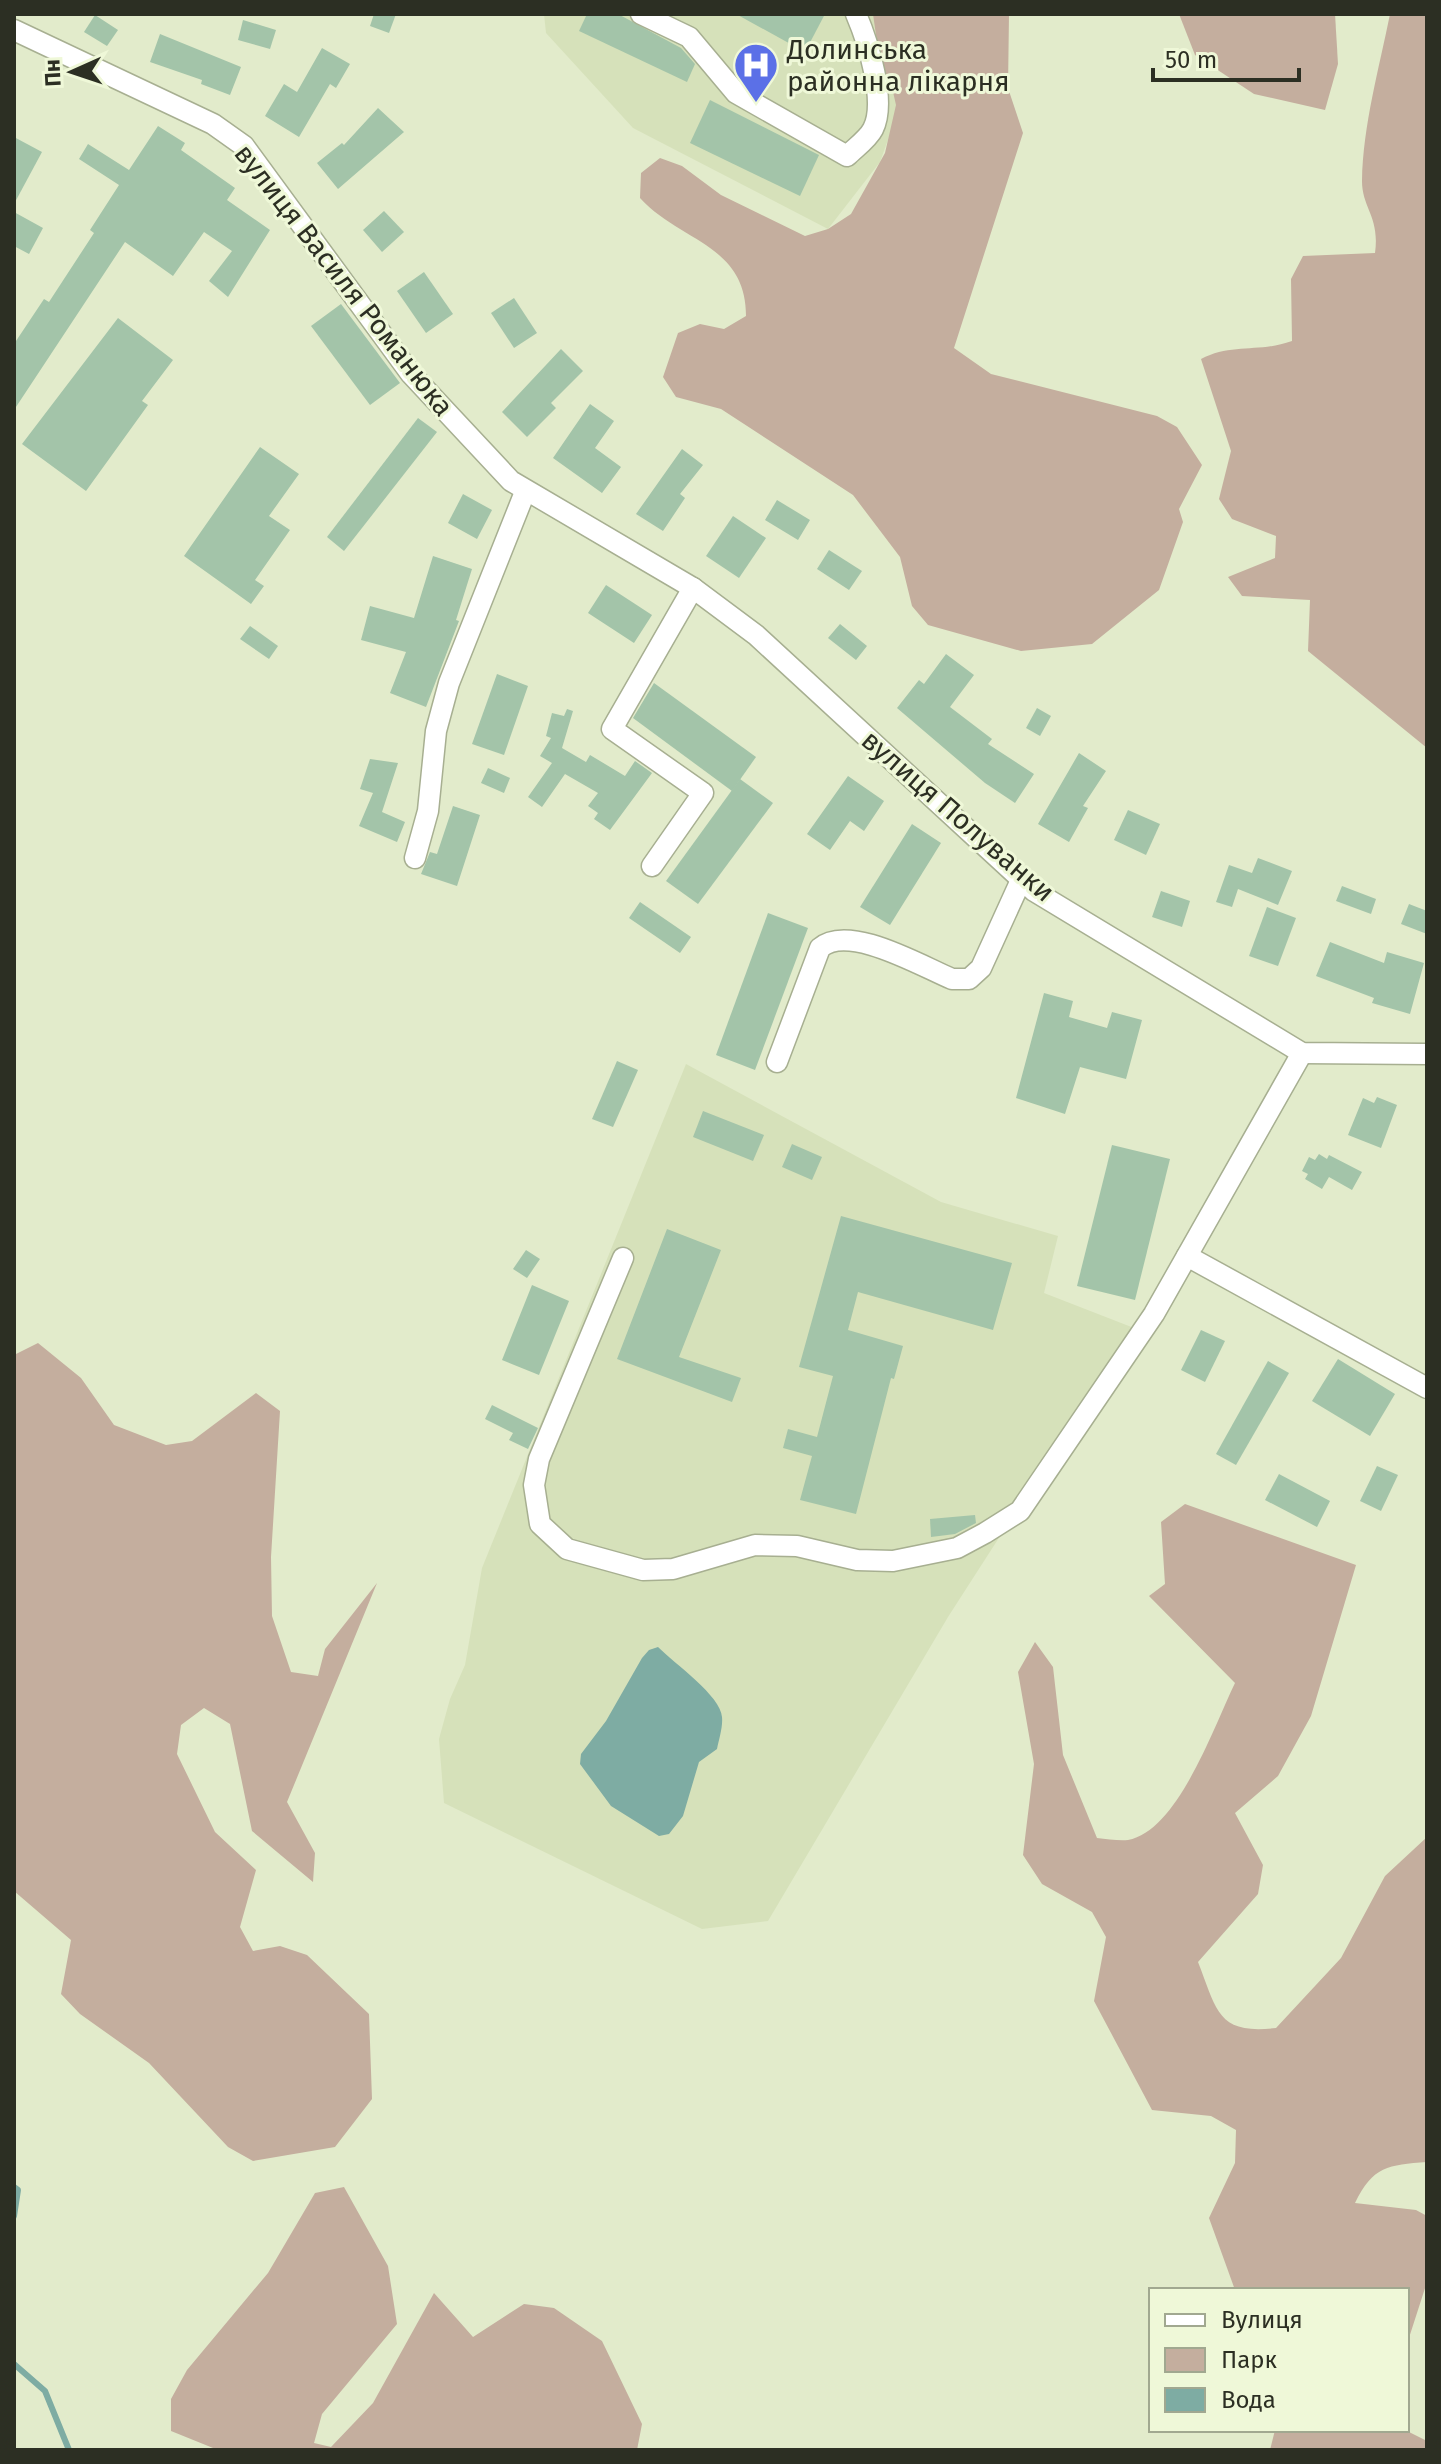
<svg xmlns="http://www.w3.org/2000/svg" width="1441" height="2464" font-family="'Fira Sans',sans-serif">
<style>
.built{fill:#d6e1ba}
.green{fill:#c4ae9e}
.water{fill:#7eaca3}
.lines{fill:none;stroke-linecap:round;stroke-linejoin:round}
.stream{stroke:#7eaca3;stroke-width:6}
.building{fill:#a3c4a9}
.minor-casing{stroke:#a7af91;stroke-width:23}
.minor{stroke:#fff;stroke-width:20}
.labels{text-anchor:middle;dominant-baseline:central;stroke-width:6;stroke-linejoin:round;paint-order:stroke}
.poi-label{font-size:28px;fill:#2c2f23;stroke:#eff8d8;text-anchor:start}
.street-label{font-size:28px;fill:#2c2f23;stroke:#eff8d8}
</style>
<rect width="100%" height="100%" fill="#e2ebcb"/>
<g class="built">
<path d="M 544,14 L 902,14 L 909,81 L 880,162 L 828,229 L 633,128 L 546,33 Z"/>
<path d="M 686,1064 L 941,1202 L 1058,1236 L 1044,1293 L 1134,1328 L 948,1617 L 768,1921 L 702,1929 L 444,1803 L 439,1739 L 450,1699 L 465,1665 L 482,1568 Z"/>
</g>
<g class="green">
<path d="M 873,14 L 1009,14 L 1008,88 L 1023,133 L 954,348 L 991,374 L 1157,416 L 1177,427 L 1202,465 L 1179,509 L 1183,522 L 1159,590 L 1092,644 L 1021,651 L 928,625 L 912,606 L 900,557 L 853,495 L 721,409 L 676,397 L 663,377 L 678,333 L 700,324 L 724,329 L 746,316 C 746,244 680,242 640,198 L 641,173 L 660,158 L 682,166 L 721,195 L 805,236 L 828,229 L 851,214 L 885,153 L 896,105 L 891,83 L 880,63 Z"/>
<path d="M 1179,14 L 1335,14 L 1338,64 L 1325,110 L 1254,94 L 1195,55 Z"/>
<path d="M 1390,14 L 1427,14 L 1427,748 L 1308,651 L 1310,600 L 1242,596 L 1228,577 L 1275,558 L 1276,536 L 1232,519 L 1219,499 L 1231,451 L 1201,359 C 1232,343 1259,353 1292,341 L 1291,279 L 1303,256 L 1375,253 C 1380,217 1362,208 1362,181 C 1363,125 1379,69 1390,14 Z"/>
<path d="M 38,1343 L 81,1378 L 114,1425 L 166,1445 L 192,1441 L 256,1393 L 280,1411 L 271,1557 L 272,1616 L 291,1672 L 318,1676 L 325,1649 L 377,1583 L 287,1802 L 315,1853 L 313,1882 L 252,1831 L 230,1724 L 204,1708 L 181,1725 L 177,1754 L 215,1832 L 256,1870 L 240,1927 L 253,1951 L 280,1946 L 307,1955 L 369,2014 L 372,2099 L 335,2147 L 253,2161 L 228,2147 L 149,2063 L 80,2014 L 61,1994 L 71,1940 L 14,1891 L 14,1355 Z"/>
<path d="M 1185,1504 L 1356,1565 L 1311,1716 L 1278,1776 L 1235,1813 L 1263,1865 L 1258,1894 L 1198,1962 C 1217,2010 1217,2035 1276,2028 L 1341,1958 L 1385,1876 L 1427,1837 L 1427,2162 C 1388,2165 1373,2166 1355,2203 L 1416,2210 L 1427,2216 L 1427,2282 L 1407,2344 L 1407,2290 L 1235,2290 L 1209,2218 L 1235,2163 L 1236,2130 L 1211,2116 L 1152,2110 L 1094,2001 L 1106,1937 L 1092,1912 L 1042,1884 L 1023,1855 L 1034,1764 L 1018,1672 L 1035,1642 L 1053,1667 L 1063,1755 L 1097,1838 C 1107,1839 1119,1841 1128,1840 C 1178,1831 1214,1726 1235,1683 L 1149,1596 L 1165,1584 L 1161,1522 Z"/>
<path d="M 344,2187 L 388,2266 L 397,2324 L 322,2414 L 314,2443 L 331,2447 L 373,2403 L 434,2293 L 473,2337 L 524,2304 L 554,2308 L 602,2341 L 642,2424 L 637,2450 L 218,2450 L 171,2431 L 171,2399 L 187,2370 L 268,2273 L 315,2193 Z"/>
<path d="M 1275,2430 L 1405,2430 L 1427,2441 L 1427,2450 L 1270,2450 Z"/>
</g>
<path class="water" d="M 658,1647 C 675,1664 721,1696 722,1717 C 723,1727 719,1739 717,1749 L 699,1762 L 683,1816 L 669,1834 L 659,1836 L 611,1806 L 580,1764 L 581,1754 L 606,1721 L 642,1658 L 649,1650 Z"/>
<g class="lines">
<g class="stream">
<path d="M 14,2187 L 18,2190 L 14,2216"/>
<path d="M 14,2364 L 45,2391 L 69,2450"/>
</g>
</g>
<g class="building">
<path d="M 374,14 L 396,14 L 389,33 L 370,26 Z"/>
<path d="M 587,14 L 618,14 L 681,48 L 695,64 L 687,82 L 579,31 Z"/>
<path d="M 736,14 L 825,14 L 805,52 Z"/>
<path d="M 95,15 L 118,30 L 107,46 L 84,32 Z"/>
<path d="M 243,20 L 276,30 L 270,49 L 238,40 Z"/>
<path d="M 160,34 L 241,67 L 230,95 L 201,84 L 202,80 L 150,62 Z"/>
<path d="M 322,48 L 350,64 L 336,88 L 330,84 L 299,137 L 265,116 L 284,84 L 297,92 Z"/>
<path d="M 710,100 L 819,155 L 800,196 L 690,143 Z"/>
<path d="M 378,108 L 404,132 L 338,189 L 317,163 L 342,143 L 344,145 Z"/>
<path d="M 158,126 L 185,143 L 181,150 L 235,188 L 227,200 L 270,230 L 228,297 L 209,281 L 232,251 L 204,232 L 173,276 L 125,242 L 14,410 L 14,344 L 44,299 L 49,302 L 94,233 L 90,230 L 119,185 L 79,159 L 88,144 L 129,170 Z"/>
<path d="M 14,137 L 42,152 L 14,204 Z"/>
<path d="M 384,211 L 404,232 L 382,252 L 363,230 Z"/>
<path d="M 14,212 L 43,228 L 29,254 L 14,246 Z"/>
<path d="M 424,272 L 453,314 L 426,333 L 397,291 Z"/>
<path d="M 514,298 L 537,333 L 514,348 L 491,313 Z"/>
<path d="M 341,304 L 400,383 L 370,405 L 311,326 Z"/>
<path d="M 118,318 L 173,360 L 142,401 L 148,405 L 86,491 L 22,444 Z"/>
<path d="M 561,349 L 583,371 L 551,403 L 556,408 L 527,437 L 502,412 Z"/>
<path d="M 590,404 L 614,421 L 595,448 L 621,467 L 602,493 L 553,458 Z"/>
<path d="M 418,418 L 437,432 L 344,551 L 327,537 Z"/>
<path d="M 260,447 L 299,474 L 269,516 L 290,530 L 255,580 L 264,586 L 251,604 L 184,556 Z"/>
<path d="M 682,449 L 703,465 L 680,494 L 685,498 L 663,531 L 636,514 Z"/>
<path d="M 463,494 L 492,510 L 477,539 L 448,523 Z"/>
<path d="M 777,500 L 810,520 L 798,540 L 765,520 Z"/>
<path d="M 733,516 L 766,538 L 739,578 L 706,556 Z"/>
<path d="M 829,550 L 862,571 L 849,590 L 817,569 Z"/>
<path d="M 433,556 L 472,569 L 456,620 L 459,621 L 426,707 L 390,693 L 406,652 L 361,640 L 370,606 L 414,618 Z"/>
<path d="M 606,585 L 652,615 L 634,643 L 588,613 Z"/>
<path d="M 840,624 L 867,646 L 856,660 L 828,638 Z"/>
<path d="M 250,626 L 278,646 L 269,659 L 240,639 Z"/>
<path d="M 946,654 L 974,675 L 950,707 L 992,739 L 988,744 L 1034,774 L 1015,803 L 985,783 L 897,708 L 919,680 L 924,684 Z"/>
<path d="M 497,674 L 528,686 L 504,755 L 472,744 Z"/>
<path d="M 654,683 L 756,757 L 732,791 L 633,718 Z"/>
<path d="M 1037,708 L 1051,716 L 1040,736 L 1026,728 Z"/>
<path d="M 567,709 L 573,711 L 562,748 L 586,762 L 590,755 L 625,776 L 635,761 L 652,773 L 610,830 L 594,819 L 598,813 L 588,806 L 598,793 L 565,774 L 542,807 L 528,797 L 552,763 L 540,756 L 551,738 L 546,736 L 552,713 L 564,716 Z"/>
<path d="M 1079,753 L 1106,771 L 1083,806 L 1088,808 L 1069,842 L 1038,824 Z"/>
<path d="M 370,759 L 398,763 L 382,812 L 405,822 L 397,842 L 359,826 L 373,793 L 360,789 Z"/>
<path d="M 488,768 L 510,778 L 504,793 L 481,783 Z"/>
<path d="M 848,776 L 884,801 L 864,831 L 850,821 L 830,850 L 807,834 Z"/>
<path d="M 740,779 L 773,803 L 698,904 L 666,881 Z"/>
<path d="M 453,806 L 480,815 L 457,886 L 421,874 L 430,852 L 437,854 Z"/>
<path d="M 1128,810 L 1160,824 L 1146,855 L 1114,840 Z"/>
<path d="M 912,824 L 941,843 L 890,925 L 860,907 Z"/>
<path d="M 1258,858 L 1292,871 L 1278,905 L 1238,889 L 1232,907 L 1216,902 L 1229,865 L 1252,873 Z"/>
<path d="M 1342,886 L 1376,899 L 1371,914 L 1336,901 Z"/>
<path d="M 1161,891 L 1190,901 L 1182,927 L 1152,917 Z"/>
<path d="M 640,902 L 691,937 L 680,953 L 629,918 Z"/>
<path d="M 1409,904 L 1427,911 L 1427,934 L 1401,924 Z"/>
<path d="M 1267,907 L 1296,918 L 1278,966 L 1249,956 Z"/>
<path d="M 768,913 L 808,928 L 755,1070 L 716,1055 Z"/>
<path d="M 1330,942 L 1384,963 L 1387,952 L 1424,963 L 1410,1014 L 1372,1003 L 1374,998 L 1316,976 Z"/>
<path d="M 1044,993 L 1073,1001 L 1069,1017 L 1107,1028 L 1112,1012 L 1142,1020 L 1126,1079 L 1080,1067 L 1065,1114 L 1016,1098 Z"/>
<path d="M 617,1061 L 638,1070 L 613,1127 L 592,1119 Z"/>
<path d="M 1377,1097 L 1397,1105 L 1381,1148 L 1348,1135 L 1363,1098 L 1374,1103 Z"/>
<path d="M 703,1111 L 764,1135 L 753,1161 L 693,1137 Z"/>
<path d="M 792,1144 L 822,1157 L 812,1180 L 782,1167 Z"/>
<path d="M 1112,1145 L 1170,1159 L 1135,1300 L 1077,1286 Z"/>
<path d="M 1319,1154 L 1327,1159 L 1329,1155 L 1362,1172 L 1352,1190 L 1329,1177 L 1322,1189 L 1305,1179 L 1308,1174 L 1302,1171 L 1309,1157 L 1315,1160 Z"/>
<path d="M 841,1216 L 1012,1263 L 993,1330 L 858,1292 L 848,1330 L 903,1346 L 894,1379 L 891,1378 L 856,1514 L 800,1500 L 812,1456 L 783,1448 L 788,1429 L 817,1437 L 833,1376 L 799,1367 Z"/>
<path d="M 667,1229 L 721,1250 L 679,1357 L 741,1378 L 732,1402 L 617,1359 Z"/>
<path d="M 526,1250 L 540,1259 L 527,1278 L 513,1269 Z"/>
<path d="M 532,1285 L 569,1301 L 539,1375 L 502,1360 Z"/>
<path d="M 1201,1330 L 1225,1341 L 1205,1382 L 1181,1370 Z"/>
<path d="M 1338,1359 L 1395,1394 L 1370,1436 L 1312,1401 Z"/>
<path d="M 1268,1361 L 1289,1373 L 1236,1465 L 1216,1454 Z"/>
<path d="M 492,1405 L 538,1428 L 528,1449 L 509,1440 L 513,1433 L 485,1419 Z"/>
<path d="M 1377,1466 L 1398,1475 L 1381,1511 L 1360,1501 Z"/>
<path d="M 1279,1474 L 1330,1501 L 1317,1527 L 1265,1500 Z"/>
<path d="M 975,1515 L 976,1523 L 955,1534 L 931,1537 L 930,1519 Z"/>
</g>
<g class="lines">
<g class="minor-casing">
<g id="minor">
<path d="M 641,14 L 689,37 L 736,93 L 847,156 C 855,148 868,139 873,129 C 887,102 868,42 856,14"/>
<path d="M 14,30 L 213,124 L 244,146 L 411,374 L 511,481 L 693,588 L 756,635 L 1034,891 L 1302,1053 L 1427,1054"/>
<path d="M 415,858 L 428,811 L 436,731 L 449,683 L 525,492"/>
<path d="M 652,866 L 703,793 L 612,729 L 693,588"/>
<path d="M 777,1062 L 820,948 C 848,923 921,966 952,979 L 969,979 L 981,968 L 1022,878"/>
<path d="M 1187,1256 L 1427,1388"/>
<path d="M 623,1258 L 539,1459 L 534,1485 L 540,1524 L 567,1549 L 643,1570 L 673,1569 L 755,1545 L 797,1546 L 857,1560 L 893,1561 L 957,1548 L 985,1533 L 1020,1511 L 1154,1314 L 1302,1053"/>
</g>
</g>
<use href="#minor" class="minor"/>
</g>
<defs>
<g id="hospital-pin" transform="scale(2.3)"><path d="M0 17L-7.5 6A9.5 9.5 0 1 1 7.5 6Z" fill="#5b70e7" stroke="#eff8d8"/><path d="M-5-5h3v3.5h4V-5h3V5h-3V1.5h-4V5h-3Z" fill="#fff"/></g>
</defs>
<g fill-rule="evenodd">
<use href="#hospital-pin" x="756" y="65"/>
</g>
<g class="labels">
<g class="poi-label">
<text x="787" y="49">Долинська<tspan x="787" dy="32">районна лікарня</tspan></text>
</g>
<g class="street-label">
<text transform="translate(344 280) rotate(52)">вулиця Василя Романюка</text>
<text transform="translate(958 816) rotate(41)">вулиця Полуванки</text>
</g>
</g>
<rect width="1441" height="2464" fill="none" stroke="#2c2f23" stroke-width="32"/>
<rect x="1149" y="2288" width="260" height="144" fill="#eff8d8" stroke="#a1a890" stroke-width="2"/>
<rect x="1165" y="2314" width="40" height="12" fill="#ffffff" stroke="#a1a890" stroke-width="2"/>
<text x="1221" y="2328" font-size="24" fill="#2c2f23">Вулиця</text>
<rect x="1165" y="2348" width="40" height="24" fill="#c4ae9e" stroke="#a1a890" stroke-width="2"/>
<text x="1221" y="2368" font-size="24" fill="#2c2f23">Парк</text>
<rect x="1165" y="2388" width="40" height="24" fill="#7eaca3" stroke="#a1a890" stroke-width="2"/>
<text x="1221" y="2408" font-size="24" fill="#2c2f23">Вода</text>
<g transform="translate(72 72) rotate(267)" stroke="#eff8d8" stroke-width="6" paint-order="stroke">
<path d="M0-6L14 30L0 20L-14 30Z" fill="#2c2f23"/>
<text y="-12" font-size="22" font-weight="bold" text-anchor="middle" fill="#2c2f23">Пн</text>
</g>
<path d="M1153 68v12h146v-12" fill="none" stroke="#2c2f23" stroke-width="4"/>
<text x="1165" y="68" font-size="24" fill="#2c2f23" stroke="#eff8d8" stroke-width="6" paint-order="stroke">50 m</text>
</svg>
